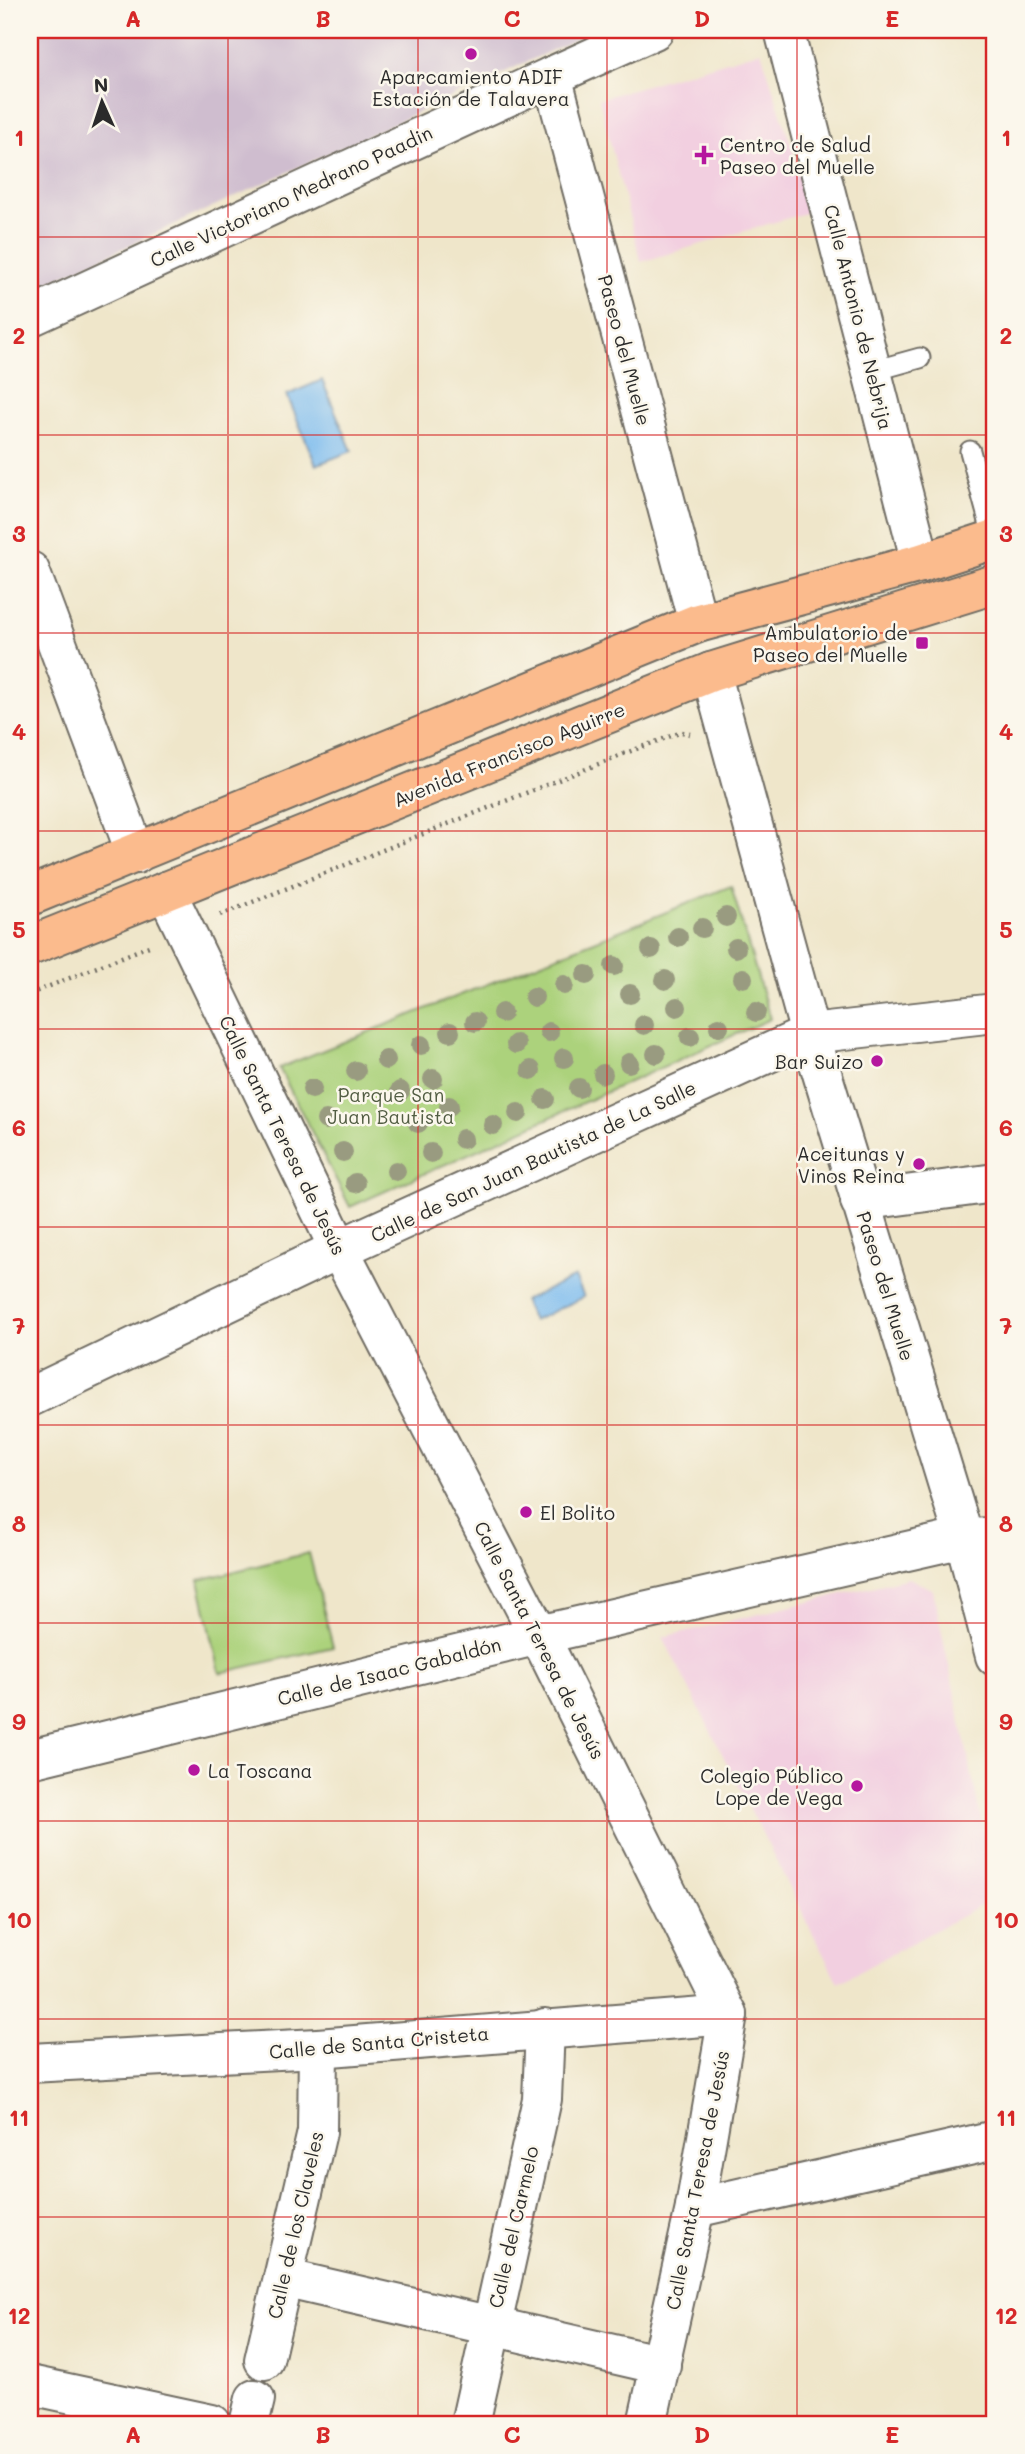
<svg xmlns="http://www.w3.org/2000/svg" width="1025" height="2454" font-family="Mali,sans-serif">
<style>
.built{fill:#f2cfe0}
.industrial{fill:#cfbdcf}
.green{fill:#acd27c;stroke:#6c7e54;stroke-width:2}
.water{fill:#79baee;stroke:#52728c;stroke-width:2}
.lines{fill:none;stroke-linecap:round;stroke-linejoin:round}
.service-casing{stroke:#706c63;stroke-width:23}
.minor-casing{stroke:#706c63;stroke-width:42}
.tertiary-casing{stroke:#706c63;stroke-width:42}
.primary-casing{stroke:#706c63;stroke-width:42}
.path{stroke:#706c63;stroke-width:4.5;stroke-dasharray:2 5;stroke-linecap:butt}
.service{stroke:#fff;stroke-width:19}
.minor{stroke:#fff;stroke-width:38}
.tertiary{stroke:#fff;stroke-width:38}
.primary{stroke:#fbbb8d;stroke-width:38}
.tree{fill:#999b80}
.grid{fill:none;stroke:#d62828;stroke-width:2;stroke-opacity:0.55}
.poi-dot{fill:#b5179e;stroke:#fbf7ec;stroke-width:2.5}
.labels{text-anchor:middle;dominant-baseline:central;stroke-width:5;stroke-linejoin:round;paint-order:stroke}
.poi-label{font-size:19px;fill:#2b2b2b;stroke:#fbf7ec;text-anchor:end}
.street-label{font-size:19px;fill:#2b2b2b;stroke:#fbf7ec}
.park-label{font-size:19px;fill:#525d43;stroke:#fbf7ec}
.neatline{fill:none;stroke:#d62828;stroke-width:2.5}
.grid-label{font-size:23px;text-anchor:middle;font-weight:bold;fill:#d62828}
</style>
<rect width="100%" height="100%" fill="#fbf7ec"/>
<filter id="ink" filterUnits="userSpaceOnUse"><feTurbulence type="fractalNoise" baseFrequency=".0143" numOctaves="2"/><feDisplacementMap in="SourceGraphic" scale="14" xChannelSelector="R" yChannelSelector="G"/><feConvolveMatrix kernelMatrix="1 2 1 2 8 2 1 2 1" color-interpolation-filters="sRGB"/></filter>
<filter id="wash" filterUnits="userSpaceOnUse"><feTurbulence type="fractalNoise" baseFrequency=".00686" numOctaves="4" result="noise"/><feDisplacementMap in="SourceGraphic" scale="28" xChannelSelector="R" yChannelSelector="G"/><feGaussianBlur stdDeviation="1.57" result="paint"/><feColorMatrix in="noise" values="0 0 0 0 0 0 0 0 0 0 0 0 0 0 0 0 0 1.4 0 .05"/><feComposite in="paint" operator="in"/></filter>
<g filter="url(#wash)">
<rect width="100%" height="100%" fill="#efe6ca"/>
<g class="built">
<path d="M 761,51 L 812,211 L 641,262 L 599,99 Z"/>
<path d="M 909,1578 L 933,1590 L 995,1885 L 995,1898 L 838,1983 L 663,1637 Z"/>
</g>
<path class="industrial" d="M 30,30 L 596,30 L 30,291 Z"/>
<g class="green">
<path d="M 731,886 L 770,1019 L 350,1207 L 279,1068 Z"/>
<path d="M 309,1553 L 333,1647 L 220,1673 L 199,1580 Z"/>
</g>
<g class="water">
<path d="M 322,380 L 352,451 L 316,465 L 287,395 Z"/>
<path d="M 575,1277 L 584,1297 L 533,1321 L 523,1301 Z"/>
</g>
</g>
<g filter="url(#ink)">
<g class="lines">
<g class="service-casing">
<g id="service">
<path d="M 873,371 L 920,358"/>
<path d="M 970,451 L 994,540"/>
</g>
</g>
<g class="minor-casing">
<g id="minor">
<path d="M 784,30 L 921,563"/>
<path d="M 30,317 L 552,76 L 698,623"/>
<path d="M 30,571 L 136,854"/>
<path d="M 711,672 L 810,1034 L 964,1538 L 995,1656"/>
<path d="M 166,891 L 339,1249 L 539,1635 L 728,2015 L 695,2208 L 647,2424"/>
<path d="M 860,1201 L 995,1183"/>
<path d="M 30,1397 L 339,1249 L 810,1034 L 995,1013"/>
<path d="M 30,1759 L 539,1635 L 964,1538 L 995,1537"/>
<path d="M 30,2063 L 318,2048 L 728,2015"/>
<path d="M 695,2208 L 995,2140"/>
<path d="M 283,2278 L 661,2365"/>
<path d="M 264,2360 L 317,2132 L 318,2048"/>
<path d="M 30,2385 L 212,2424"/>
<path d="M 249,2424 L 255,2399"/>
<path d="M 470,2424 L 542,2099 L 545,2028"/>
</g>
</g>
<g class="tertiary-casing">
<path id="tertiary" d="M 552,76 L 654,30"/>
</g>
<g class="primary-casing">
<g id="primary">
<path d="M 30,896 L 698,623 L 921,563 L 995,539"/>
<path d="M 30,946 L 711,672 L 995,584"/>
</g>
</g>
<g class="path">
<path d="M 220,915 L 631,751 L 682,732 L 690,734"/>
<path d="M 30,994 L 149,946 L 151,949"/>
</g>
<use href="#service" class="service"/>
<use href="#minor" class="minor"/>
<use href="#tertiary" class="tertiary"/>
<use href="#primary" class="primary"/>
</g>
<g class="tree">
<circle cx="726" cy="917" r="10"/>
<circle cx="702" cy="928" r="10"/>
<circle cx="678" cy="937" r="10"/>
<circle cx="736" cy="948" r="10"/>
<circle cx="651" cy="949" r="10"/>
<circle cx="614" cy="966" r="10"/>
<circle cx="586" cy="975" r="10"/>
<circle cx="743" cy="978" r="10"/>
<circle cx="665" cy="980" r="10"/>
<circle cx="564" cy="985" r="10"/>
<circle cx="630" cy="994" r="10"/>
<circle cx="534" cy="997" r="10"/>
<circle cx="677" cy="1007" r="10"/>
<circle cx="756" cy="1012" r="10"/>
<circle cx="502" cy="1013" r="10"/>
<circle cx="475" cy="1022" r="10"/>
<circle cx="644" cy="1025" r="10"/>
<circle cx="719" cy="1027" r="10"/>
<circle cx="450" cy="1032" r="10"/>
<circle cx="549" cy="1032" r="10"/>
<circle cx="690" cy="1037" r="10"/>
<circle cx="516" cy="1044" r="10"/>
<circle cx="421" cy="1045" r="10"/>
<circle cx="656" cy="1054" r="10"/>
<circle cx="564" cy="1058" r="10"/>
<circle cx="386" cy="1060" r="10"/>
<circle cx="629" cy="1063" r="10"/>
<circle cx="531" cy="1070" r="10"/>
<circle cx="356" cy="1071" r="10"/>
<circle cx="603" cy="1074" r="10"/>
<circle cx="433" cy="1079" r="10"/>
<circle cx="579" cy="1088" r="10"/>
<circle cx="312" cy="1089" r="10"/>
<circle cx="400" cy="1091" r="10"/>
<circle cx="545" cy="1099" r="10"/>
<circle cx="449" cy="1106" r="10"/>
<circle cx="518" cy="1113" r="10"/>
<circle cx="326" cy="1120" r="10"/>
<circle cx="418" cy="1123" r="10"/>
<circle cx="493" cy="1125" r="10"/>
<circle cx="463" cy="1139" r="10"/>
<circle cx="343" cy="1152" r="10"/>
<circle cx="431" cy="1153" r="10"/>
<circle cx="396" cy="1171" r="10"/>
<circle cx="355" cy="1183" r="10"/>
</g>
</g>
<path class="grid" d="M 228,30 L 228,2424M 418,30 L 418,2424M 607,30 L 607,2424M 797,30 L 797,2424M 30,237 L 995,237M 30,435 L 995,435M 30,633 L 995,633M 30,831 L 995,831M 30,1029 L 995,1029M 30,1227 L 995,1227M 30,1425 L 995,1425M 30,1623 L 995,1623M 30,1821 L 995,1821M 30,2019 L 995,2019M 30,2217 L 995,2217"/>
<g class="poi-dot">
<circle cx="471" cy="54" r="7"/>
<path d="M700.5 144.5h7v7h7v7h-7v7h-7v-7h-7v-7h7z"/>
<rect x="915" y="636" width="14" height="14" rx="3.5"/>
<circle cx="877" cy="1061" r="7"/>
<circle cx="919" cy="1164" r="7"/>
<circle cx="526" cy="1512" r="7"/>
<circle cx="194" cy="1770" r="7"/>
<circle cx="857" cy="1786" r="7"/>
</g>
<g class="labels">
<g class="poi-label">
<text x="471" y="76" text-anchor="middle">Aparcamiento ADIF<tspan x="471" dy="22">Estación de Talavera</tspan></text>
<text x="720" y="144" text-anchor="start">Centro de Salud<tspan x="720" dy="22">Paseo del Muelle</tspan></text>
<text x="908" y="632">Ambulatorio de<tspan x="908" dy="22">Paseo del Muelle</tspan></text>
<text x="863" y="1061">Bar Suizo</text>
<text x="905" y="1153">Aceitunas y<tspan x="905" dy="22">Vinos Reina</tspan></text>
<text x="540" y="1512" text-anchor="start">El Bolito</text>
<text x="208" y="1770" text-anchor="start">La Toscana</text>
<text x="843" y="1775">Colegio Público<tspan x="843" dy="22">Lope de Vega</tspan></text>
</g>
<g class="street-label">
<text transform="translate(291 196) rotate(-25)">Calle Victoriano Medrano Paadin</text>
<text transform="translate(859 317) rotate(76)">Calle Antonio de Nebrija</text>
<text transform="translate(625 350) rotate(75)">Paseo del Muelle</text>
<text transform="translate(509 754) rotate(-22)">Avenida Francisco Aguirre</text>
<text transform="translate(283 1135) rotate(64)">Calle Santa Teresa de Jesús</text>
<text transform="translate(533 1161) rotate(-25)">Calle de San Juan Bautista de La Salle</text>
<text transform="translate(886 1286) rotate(73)">Paseo del Muelle</text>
<text transform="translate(540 1640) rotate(63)">Calle Santa Teresa de Jesús</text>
<text transform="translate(389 1671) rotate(-14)">Calle de Isaac Gabaldón</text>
<text transform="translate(379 2042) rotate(-5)">Calle de Santa Cristeta</text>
<text transform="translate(697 2180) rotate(-79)">Calle Santa Teresa de Jesús</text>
<text transform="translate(295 2225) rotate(-77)">Calle de los Claveles</text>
<text transform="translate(513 2227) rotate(-77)">Calle del Carmelo</text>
</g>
<g class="park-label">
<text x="391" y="1094">Parque San<tspan x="391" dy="22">Juan Bautista</tspan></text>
</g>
</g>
<rect width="1025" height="2454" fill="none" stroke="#fbf7ec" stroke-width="77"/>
<g transform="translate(102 102) rotate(357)" stroke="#fbf7ec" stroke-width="5" paint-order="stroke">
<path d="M0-5L12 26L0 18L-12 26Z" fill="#2b2b2b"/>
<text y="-10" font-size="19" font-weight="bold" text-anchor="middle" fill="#2b2b2b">N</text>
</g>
<rect x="38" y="38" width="948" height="2378" class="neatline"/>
<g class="grid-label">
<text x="133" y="27">A</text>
<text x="323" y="27">B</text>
<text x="512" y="27">C</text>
<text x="702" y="27">D</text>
<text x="892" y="27">E</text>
<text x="19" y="146">1</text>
<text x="1006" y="146">1</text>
<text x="19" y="344">2</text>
<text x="1006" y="344">2</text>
<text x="19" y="542">3</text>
<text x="1006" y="542">3</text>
<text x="19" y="740">4</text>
<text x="1006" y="740">4</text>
<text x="19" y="938">5</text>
<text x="1006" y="938">5</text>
<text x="19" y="1136">6</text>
<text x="1006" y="1136">6</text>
<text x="19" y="1334">7</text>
<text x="1006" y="1334">7</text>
<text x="19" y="1532">8</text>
<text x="1006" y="1532">8</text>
<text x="19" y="1730">9</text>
<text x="1006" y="1730">9</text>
<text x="19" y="1928">10</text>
<text x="1006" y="1928">10</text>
<text x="19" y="2126">11</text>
<text x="1006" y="2126">11</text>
<text x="19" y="2324">12</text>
<text x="1006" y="2324">12</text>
<text x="133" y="2443">A</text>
<text x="323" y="2443">B</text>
<text x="512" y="2443">C</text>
<text x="702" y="2443">D</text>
<text x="892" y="2443">E</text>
</g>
</svg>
